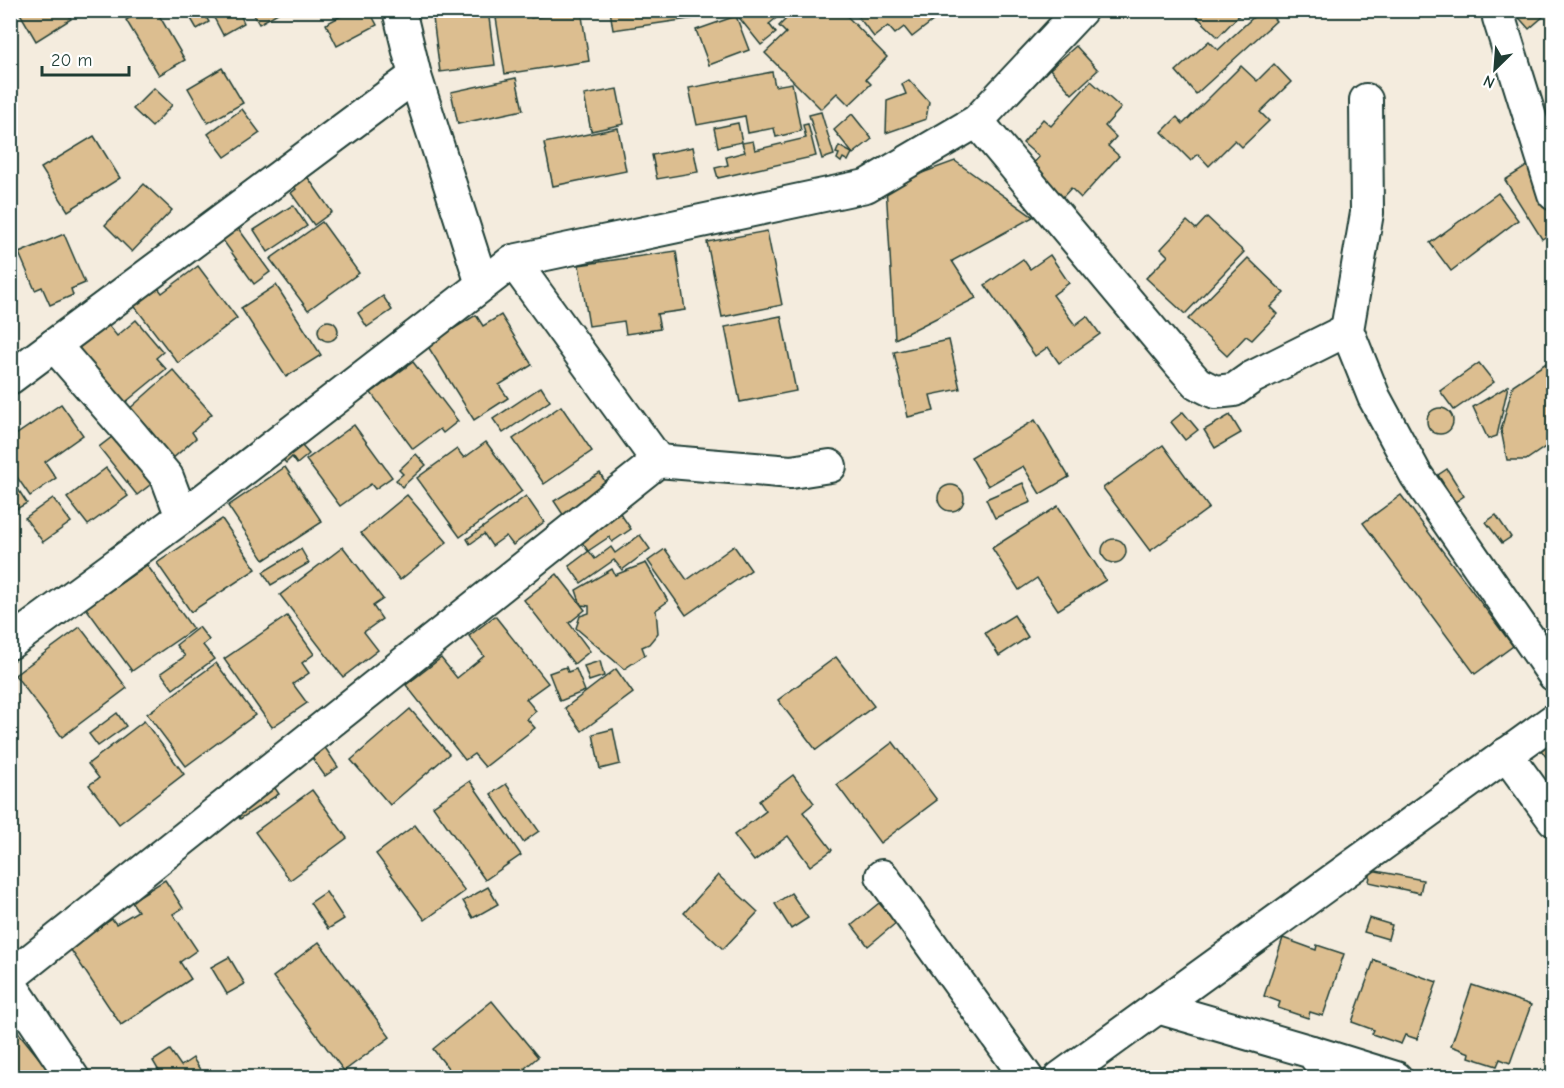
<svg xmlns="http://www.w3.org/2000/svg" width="1564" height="1088" font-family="'Comic Neue',sans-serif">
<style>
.building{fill:#dcbe90;stroke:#1f3d34;stroke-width:1.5}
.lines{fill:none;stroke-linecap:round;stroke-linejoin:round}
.minor-casing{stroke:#1f3d34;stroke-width:36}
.minor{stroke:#fff;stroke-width:32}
</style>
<rect width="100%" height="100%" fill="#f4ecde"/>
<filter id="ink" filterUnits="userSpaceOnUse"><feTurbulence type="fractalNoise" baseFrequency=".0167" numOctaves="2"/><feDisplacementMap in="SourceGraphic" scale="12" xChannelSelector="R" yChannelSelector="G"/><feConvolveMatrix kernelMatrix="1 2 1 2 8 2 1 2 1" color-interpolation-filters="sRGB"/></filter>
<g filter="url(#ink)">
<g class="building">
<path d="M 18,10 L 66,10 L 71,19 L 36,41 Z"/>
<path d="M 142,10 L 156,10 L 185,60 L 159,75 L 126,20 Z"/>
<path d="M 186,10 L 202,10 L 209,22 L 197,29 Z"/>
<path d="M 210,10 L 238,10 L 244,23 L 223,35 Z"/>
<path d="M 251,10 L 283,10 L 259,24 Z"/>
<path d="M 352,10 L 369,10 L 377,25 L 337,46 L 326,24 Z"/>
<path d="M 432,10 L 488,10 L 495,65 L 440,72 Z"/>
<path d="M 523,10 L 530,10 L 531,18 L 551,15 L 550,10 L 581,10 L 589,61 L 505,74 L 496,18 L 523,14 Z"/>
<path d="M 610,10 L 694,10 L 695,18 L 613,30 Z"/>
<path d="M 733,10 L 776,10 L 780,15 L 769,24 L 776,33 L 761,45 Z"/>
<path d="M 795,10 L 808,10 L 810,13 L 813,10 L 841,10 L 887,57 L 866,79 L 871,84 L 849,105 L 837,93 L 821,109 L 765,53 L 786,33 L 779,26 Z"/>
<path d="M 853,10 L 927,10 L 934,20 L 912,37 L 904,27 L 895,34 L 888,26 L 874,37 Z"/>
<path d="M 1190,10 L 1244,10 L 1218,37 Z"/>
<path d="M 1261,10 L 1266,10 L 1276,21 L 1196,94 L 1176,71 L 1209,41 L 1218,50 Z"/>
<path d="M 1516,10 L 1542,10 L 1545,15 L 1529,29 L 1514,12 Z"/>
<path d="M 736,16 L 749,50 L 709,65 L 696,30 Z"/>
<path d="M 1076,46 L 1098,70 L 1072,94 L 1050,69 Z"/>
<path d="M 1274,64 L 1291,82 L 1260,112 L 1269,121 L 1242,147 L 1235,140 L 1209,166 L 1198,154 L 1191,161 L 1162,132 L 1177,117 L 1183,124 L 1241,66 L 1257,81 Z"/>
<path d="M 222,68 L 243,103 L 208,123 L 188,88 Z"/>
<path d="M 772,72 L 775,86 L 792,83 L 801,131 L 776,137 L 774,128 L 748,133 L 745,116 L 697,125 L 689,88 Z"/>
<path d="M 516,78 L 523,110 L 458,124 L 451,92 Z"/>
<path d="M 909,80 L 929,102 L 926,119 L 886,133 L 887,101 L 906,94 L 902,84 Z"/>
<path d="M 1091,81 L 1121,108 L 1105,126 L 1116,137 L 1108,146 L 1119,156 L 1081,198 L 1071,188 L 1061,199 L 1028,169 L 1039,157 L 1023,143 L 1043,119 L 1051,126 Z"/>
<path d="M 154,88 L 172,105 L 152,127 L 133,109 Z"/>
<path d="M 617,89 L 624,124 L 591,131 L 584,95 Z"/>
<path d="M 242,109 L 260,133 L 225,157 L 208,134 Z"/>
<path d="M 821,112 L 834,155 L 822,159 L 809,115 Z"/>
<path d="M 852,114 L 872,139 L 853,154 L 834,130 Z"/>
<path d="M 738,123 L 742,142 L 718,147 L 714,128 Z"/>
<path d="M 808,124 L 816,156 L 718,178 L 715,168 L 728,165 L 726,157 L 745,152 L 742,143 L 753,141 L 755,150 L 806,138 L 803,125 Z"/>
<path d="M 618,128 L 626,171 L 553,186 L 544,143 Z"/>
<path d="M 94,136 L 120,178 L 68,211 L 41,168 Z"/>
<path d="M 839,146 L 852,153 L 848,161 L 843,158 L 841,162 L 837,159 L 839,154 L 836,153 Z"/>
<path d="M 693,147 L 698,172 L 657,179 L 652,155 Z"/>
<path d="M 1554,149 L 1554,231 L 1542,239 L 1505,180 Z"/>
<path d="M 955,161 L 1033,217 L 952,261 L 976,298 L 895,339 L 886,186 Z"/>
<path d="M 304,172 L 332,212 L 314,225 L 291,193 L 296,189 L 290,181 Z"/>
<path d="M 144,184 L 172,210 L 132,252 L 105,225 Z"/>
<path d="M 1498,193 L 1518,220 L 1451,271 L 1430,243 Z"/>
<path d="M 293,205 L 307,226 L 268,252 L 254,230 Z"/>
<path d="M 1207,217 L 1244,252 L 1185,314 L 1146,278 L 1168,256 L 1161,249 L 1187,221 L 1196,229 Z"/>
<path d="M 322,222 L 359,273 L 308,310 L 270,259 Z"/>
<path d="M 238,228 L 270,272 L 254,284 L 222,239 Z"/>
<path d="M 767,231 L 782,305 L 722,317 L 707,242 Z"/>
<path d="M 64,234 L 85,283 L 71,289 L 73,295 L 50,305 L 42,287 L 35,290 L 19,253 Z"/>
<path d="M 676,251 L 685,310 L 657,314 L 660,329 L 626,334 L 624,321 L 589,326 L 579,265 Z"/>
<path d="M 1050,255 L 1069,283 L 1053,295 L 1075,325 L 1087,316 L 1100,334 L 1059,363 L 1048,347 L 1035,356 L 985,285 L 1023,259 L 1030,269 Z"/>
<path d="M 1248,258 L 1284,293 L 1270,307 L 1277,314 L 1252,340 L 1246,336 L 1227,356 L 1188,319 Z"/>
<path d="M 198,266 L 237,318 L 178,363 L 132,303 L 156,285 L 162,293 Z"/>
<path d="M 276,285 L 321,355 L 286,377 L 241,308 Z"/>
<path d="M 383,296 L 392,310 L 367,327 L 358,313 Z"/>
<path d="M 476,315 L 483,326 L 501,315 L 532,365 L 499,385 L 508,398 L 474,420 L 427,345 Z"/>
<path d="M 781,316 L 796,391 L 740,402 L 725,327 Z"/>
<path d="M 136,320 L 163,352 L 156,358 L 166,369 L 116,410 L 67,353 L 105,321 L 117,336 Z"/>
<circle cx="328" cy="331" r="10"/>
<path d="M 949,340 L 960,389 L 930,395 L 934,411 L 908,417 L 894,352 Z"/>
<path d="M 1554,358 L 1554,441 L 1526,460 L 1507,460 L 1501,430 L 1513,385 Z"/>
<path d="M 413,362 L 458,421 L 443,433 L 440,429 L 413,449 L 371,393 Z"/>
<path d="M 1479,363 L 1494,382 L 1454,410 L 1440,391 Z"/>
<path d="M 173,370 L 212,414 L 192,432 L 196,438 L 164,466 L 127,411 Z"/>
<path d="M 1508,386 L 1497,436 L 1488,439 L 1473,407 Z"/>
<path d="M 541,387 L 550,401 L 503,433 L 493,419 Z"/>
<path d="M 61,404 L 83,435 L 45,462 L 56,478 L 30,496 L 10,467 L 10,439 Z"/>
<path d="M 561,406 L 592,451 L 544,484 L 513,439 Z"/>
<circle cx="1440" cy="421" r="13"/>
<path d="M 1183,412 L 1198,430 L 1185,440 L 1171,422 Z"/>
<path d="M 1230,415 L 1241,433 L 1215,448 L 1204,430 Z"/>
<path d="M 1035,420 L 1069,477 L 1040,494 L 1023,466 L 988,486 L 971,457 Z"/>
<path d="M 354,425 L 392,477 L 375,489 L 371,484 L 340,506 L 306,460 Z"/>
<path d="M 121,430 L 159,478 L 137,495 L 99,447 Z"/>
<path d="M 294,437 L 309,454 L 297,464 L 292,457 L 286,463 L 276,452 Z"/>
<path d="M 486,442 L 522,491 L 460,537 L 417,478 L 457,449 L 464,458 Z"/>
<path d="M 1163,445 L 1209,508 L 1150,551 L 1103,488 Z"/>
<path d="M 416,454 L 426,465 L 402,487 L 396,480 L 403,474 L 399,470 Z"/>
<path d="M 285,467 L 322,522 L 264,560 L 228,506 Z"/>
<path d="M 106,468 L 128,496 L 88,525 L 67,498 Z"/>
<path d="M 1447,469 L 1464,496 L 1455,502 L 1438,475 Z"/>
<path d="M 600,473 L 611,492 L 566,519 L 554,501 Z"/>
<path d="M 10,477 L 27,503 L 13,511 L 10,507 Z"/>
<path d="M 1023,483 L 1031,502 L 995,518 L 986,499 Z"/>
<circle cx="951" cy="498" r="13"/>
<path d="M 407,495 L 447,542 L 400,580 L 361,533 Z"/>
<path d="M 1401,495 L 1513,646 L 1475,674 L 1363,523 Z"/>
<path d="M 526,496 L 544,522 L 513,545 L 506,536 L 492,546 L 484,534 L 470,544 L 467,539 Z"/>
<path d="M 53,498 L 71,522 L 43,542 L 25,518 Z"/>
<path d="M 1058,506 L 1106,580 L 1058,610 L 1037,578 L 1019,590 L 992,548 Z"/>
<path d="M 620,513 L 631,529 L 612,542 L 609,537 L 588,551 L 581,541 Z"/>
<path d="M 1496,515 L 1511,537 L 1502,543 L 1486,522 Z"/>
<path d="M 222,519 L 256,569 L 191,612 L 157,563 Z"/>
<path d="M 640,535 L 650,549 L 622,570 L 614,560 L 581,583 L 569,566 L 589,551 L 595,559 L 611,547 L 615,553 Z"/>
<circle cx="1114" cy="551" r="12"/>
<path d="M 734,546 L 751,570 L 686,615 L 648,561 L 665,549 L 687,580 Z"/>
<path d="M 343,547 L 383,599 L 373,606 L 382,619 L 364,632 L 378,650 L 343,677 L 280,595 Z"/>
<path d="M 301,549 L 309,563 L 271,585 L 263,572 Z"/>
<path d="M 646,563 L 668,601 L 656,610 L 658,633 L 649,644 L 642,647 L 645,655 L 624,669 L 576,628 L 580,616 L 589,613 L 589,606 L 581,605 L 576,590 L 612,569 L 615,575 Z"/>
<path d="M 147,565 L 193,629 L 132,671 L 86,608 Z"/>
<path d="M 557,574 L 585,610 L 569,623 L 590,651 L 574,664 L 524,600 Z"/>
<path d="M 1014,615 L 1028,637 L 999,656 L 985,633 Z"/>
<path d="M 287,616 L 314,654 L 302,663 L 309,673 L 293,684 L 307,703 L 272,727 L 224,659 Z"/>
<path d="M 495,616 L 548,683 L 526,699 L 536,711 L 527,719 L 535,728 L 485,767 L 474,754 L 465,760 L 406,685 L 441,658 L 457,678 L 484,656 L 469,636 Z"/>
<path d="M 80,627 L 127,688 L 62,737 L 15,675 Z"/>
<path d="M 199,627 L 209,640 L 203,645 L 214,659 L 173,689 L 161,673 L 185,656 L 176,645 Z"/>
<path d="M 836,657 L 874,706 L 816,750 L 778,700 Z"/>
<path d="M 600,661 L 604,676 L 589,681 L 584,666 Z"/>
<path d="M 216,663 L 255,715 L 186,766 L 147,714 Z"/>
<path d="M 566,667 L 568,672 L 576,669 L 585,691 L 560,701 L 549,673 Z"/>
<path d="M 616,669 L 633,693 L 582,731 L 565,708 Z"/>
<path d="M 410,709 L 449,754 L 390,805 L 351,760 Z"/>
<path d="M 117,713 L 126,726 L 98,746 L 89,734 Z"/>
<path d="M 144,721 L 184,774 L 119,824 L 89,785 L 99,778 L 88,764 Z"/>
<path d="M 613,729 L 620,764 L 600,769 L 593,734 Z"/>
<path d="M 1554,733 L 1554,767 L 1537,745 Z"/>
<path d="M 893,742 L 937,800 L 880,843 L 837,785 Z"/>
<path d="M 324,746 L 338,767 L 325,776 L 310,755 Z"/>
<path d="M 793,775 L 814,803 L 803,812 L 832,850 L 810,866 L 788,836 L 754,861 L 734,835 L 766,811 L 759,801 Z"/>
<path d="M 470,781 L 521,855 L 485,880 L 433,806 Z"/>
<path d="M 271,782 L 279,794 L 240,819 L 232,807 Z"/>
<path d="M 506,784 L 539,831 L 523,842 L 491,794 Z"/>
<path d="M 312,790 L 347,838 L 290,880 L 255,832 Z"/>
<path d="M 415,825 L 465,891 L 425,920 L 376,854 Z"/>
<path d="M 1371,870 L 1423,880 L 1420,893 L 1369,882 Z"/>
<path d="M 718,875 L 758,912 L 723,949 L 684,913 Z"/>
<path d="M 165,880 L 183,908 L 173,914 L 197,950 L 180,962 L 191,979 L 121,1025 L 69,947 L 112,919 L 116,924 L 138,911 L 131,901 Z"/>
<path d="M 488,887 L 498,904 L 473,918 L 463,901 Z"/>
<path d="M 326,892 L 344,919 L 328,929 L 310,903 Z"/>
<path d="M 791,893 L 808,918 L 791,929 L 775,904 Z"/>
<path d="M 879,903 L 896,923 L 868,946 L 852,925 Z"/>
<path d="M 1369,918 L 1392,925 L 1388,939 L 1364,932 Z"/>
<path d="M 1283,938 L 1316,950 L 1317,945 L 1344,954 L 1323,1016 L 1310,1012 L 1308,1018 L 1278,1008 L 1280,1002 L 1264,996 Z"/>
<path d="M 319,942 L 390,1037 L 344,1071 L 273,977 Z"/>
<path d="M 229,957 L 245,984 L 227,994 L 211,967 Z"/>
<path d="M 1374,960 L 1437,982 L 1417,1039 L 1405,1035 L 1401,1044 L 1372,1034 L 1374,1030 L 1352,1022 Z"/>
<path d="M 1472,985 L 1531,1005 L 1510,1063 L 1500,1059 L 1497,1066 L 1469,1057 L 1470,1053 L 1451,1046 Z"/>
<path d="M 492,1001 L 538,1057 L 525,1068 L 533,1078 L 456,1078 L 433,1049 Z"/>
<path d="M 10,1022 L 55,1078 L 10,1078 Z"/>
<path d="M 170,1050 L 181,1066 L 193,1058 L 205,1078 L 163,1078 L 153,1061 Z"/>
</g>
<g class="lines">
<g class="minor-casing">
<g id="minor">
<path d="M 399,10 L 415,76 L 482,284"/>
<path d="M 1499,18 L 1554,194"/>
<path d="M 1366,100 L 1367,213 L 1347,330 L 1374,397 L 1416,475 L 1554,675"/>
<path d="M 977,121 L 1180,364 L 1197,383 L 1215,392 L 1234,390 L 1251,378 L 1347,330"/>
<path d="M 513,261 L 658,461"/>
<path d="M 54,345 L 126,428 L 167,477 L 182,517"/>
<path d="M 10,378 L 415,76"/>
<path d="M 10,643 L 182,517 L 513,261 L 866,186 L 977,121 L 1081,10"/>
<path d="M 1506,754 L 1554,820"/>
<path d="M 882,876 L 1027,1078"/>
<path d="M 10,977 L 658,461 L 791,472 L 830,466"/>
<path d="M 10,984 L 73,1078"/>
<path d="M 1157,1007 L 1312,1052 L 1332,1078"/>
<path d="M 1312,1052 L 1396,1078"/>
<path d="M 1060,1078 L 1554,720"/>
</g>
</g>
<use href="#minor" class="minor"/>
</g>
</g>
<rect width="1564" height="1088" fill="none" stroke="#fff" stroke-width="36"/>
<rect x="18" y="18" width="1528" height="1052" fill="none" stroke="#1f3d34" stroke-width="2" filter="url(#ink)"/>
<g transform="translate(1495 69) rotate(205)" stroke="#ffffff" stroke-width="4.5" paint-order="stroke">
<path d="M0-4.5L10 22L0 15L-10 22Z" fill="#1f3d34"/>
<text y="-9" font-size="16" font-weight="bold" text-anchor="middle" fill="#1f3d34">N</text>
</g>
<path d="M42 66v9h87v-9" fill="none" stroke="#1f3d34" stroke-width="3"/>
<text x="51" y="66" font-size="18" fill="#1f3d34" stroke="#ffffff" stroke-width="4.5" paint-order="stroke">20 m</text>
</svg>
